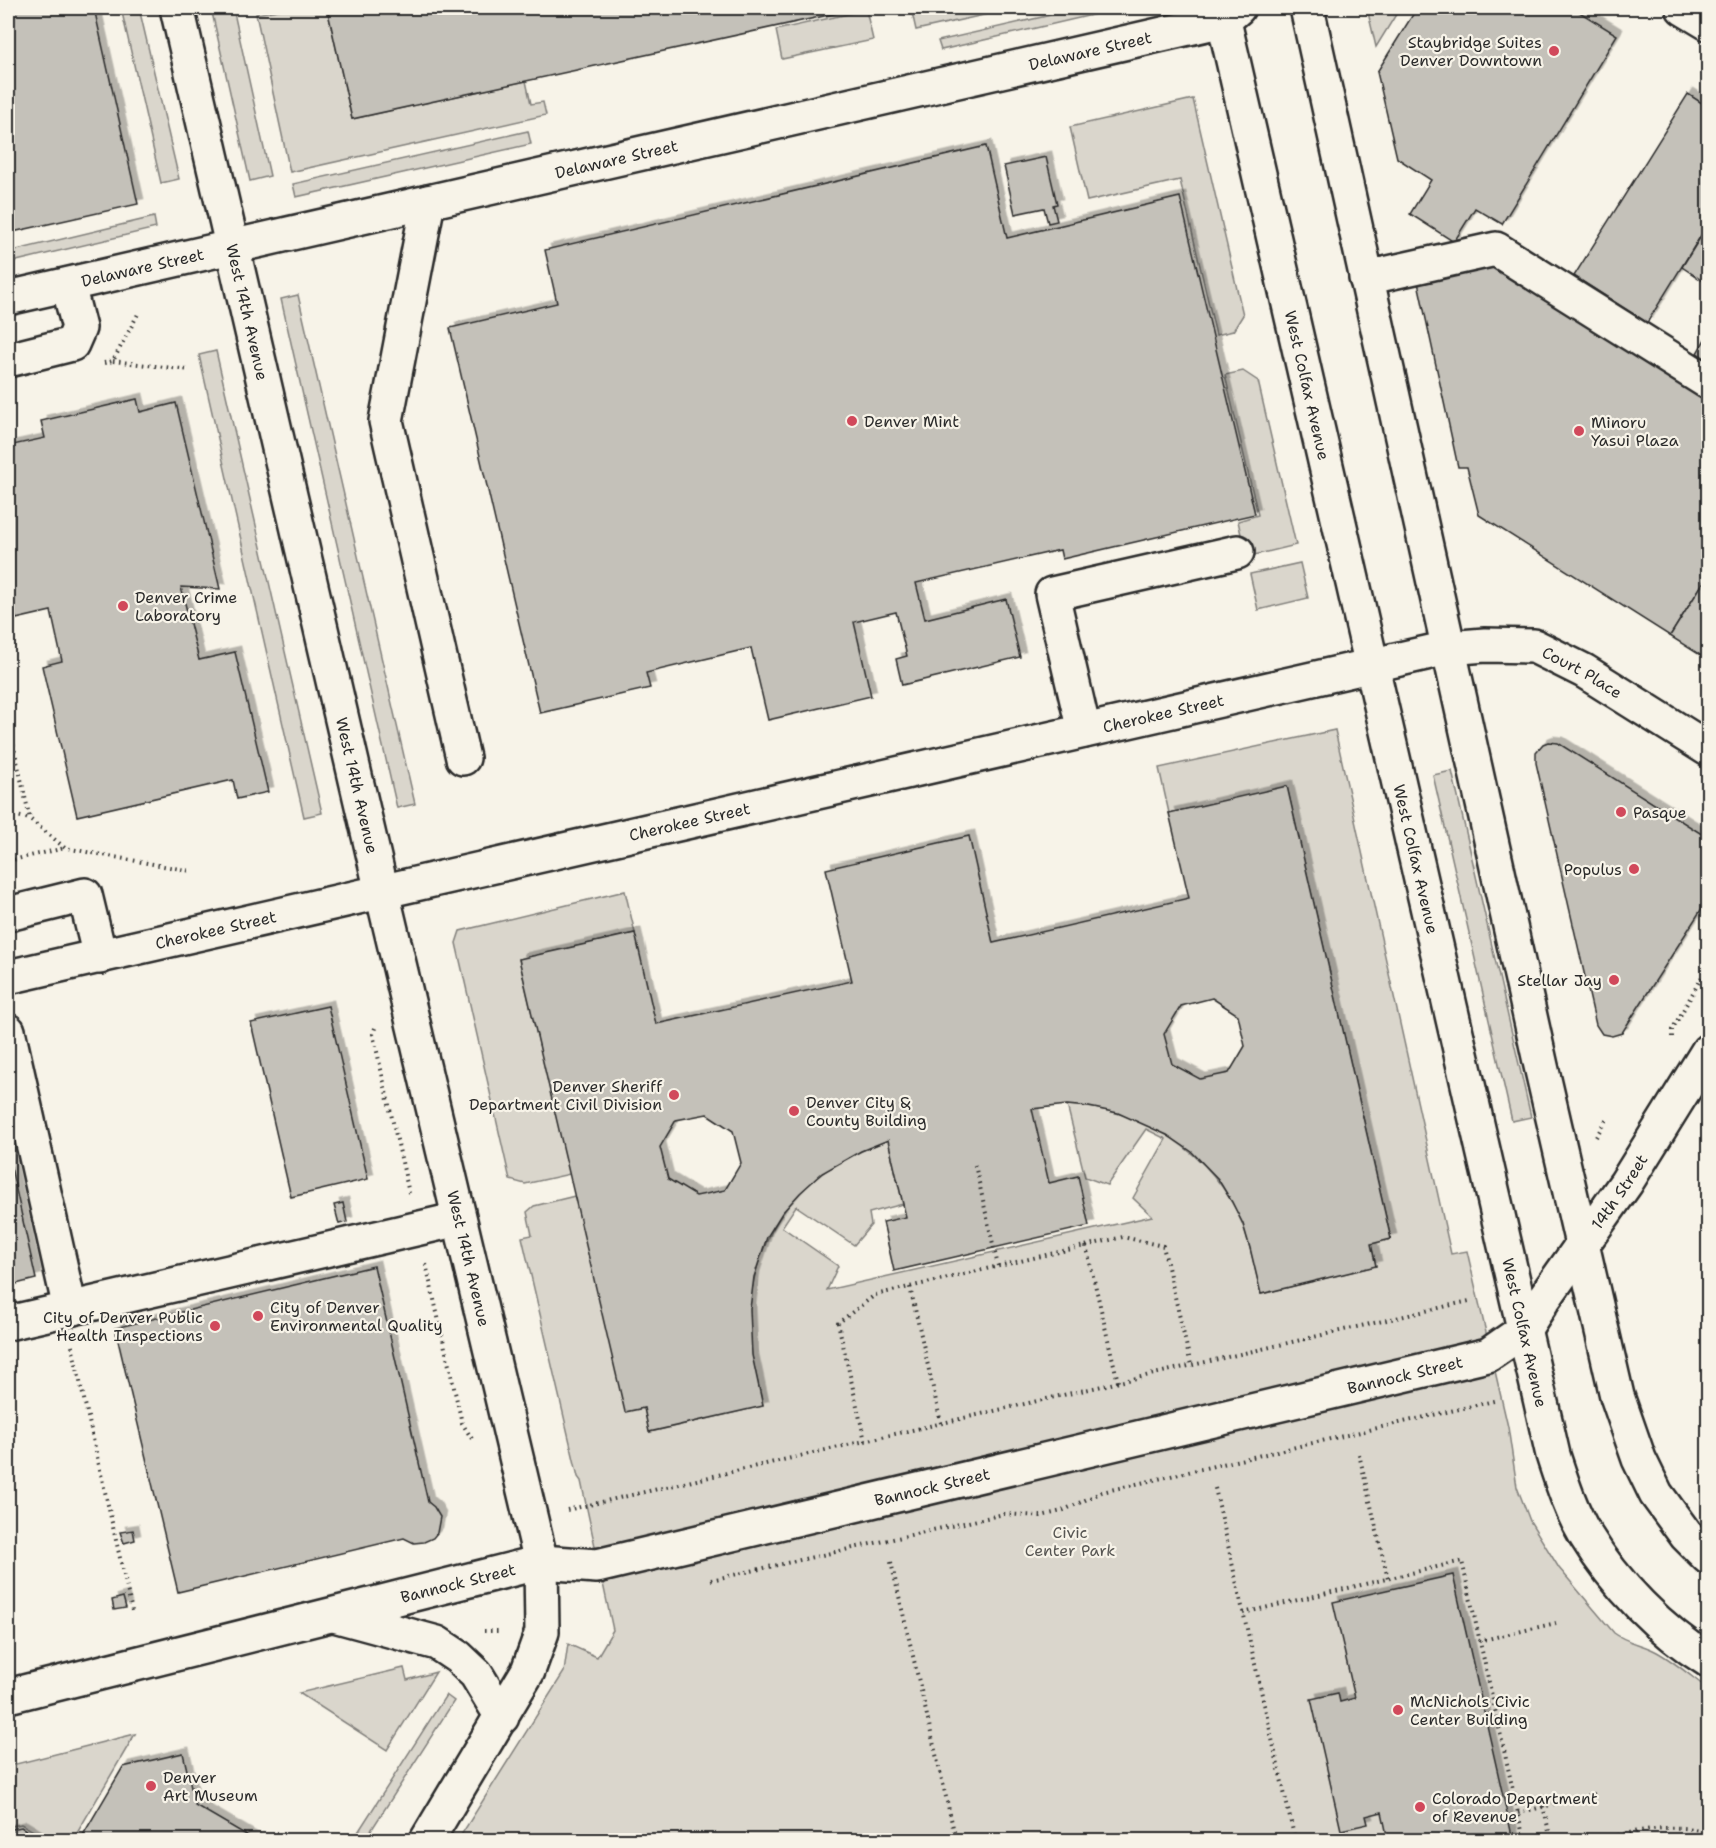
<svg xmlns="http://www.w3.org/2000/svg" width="1716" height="1848" font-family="'Shantell Sans',sans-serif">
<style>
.green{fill:#dad6cc;stroke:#82807c;stroke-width:1.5}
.building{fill:#c4c1b9;stroke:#2b2b2b;stroke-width:1.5;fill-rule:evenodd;filter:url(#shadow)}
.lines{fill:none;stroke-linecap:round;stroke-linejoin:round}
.minor-casing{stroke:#2b2b2b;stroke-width:38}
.major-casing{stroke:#2b2b2b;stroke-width:38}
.path{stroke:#2b2b2b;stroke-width:4;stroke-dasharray:1.5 4.5;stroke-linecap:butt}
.minor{stroke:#f7f3e8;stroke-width:33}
.major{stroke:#f7f3e8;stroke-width:33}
.poi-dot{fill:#d1495b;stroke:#f7f3e8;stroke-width:2}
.labels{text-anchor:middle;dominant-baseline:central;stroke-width:4.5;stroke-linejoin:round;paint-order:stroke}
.poi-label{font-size:16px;fill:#2b2b2b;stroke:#f7f3e8;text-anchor:start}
.street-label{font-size:16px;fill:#2b2b2b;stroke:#f7f3e8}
.park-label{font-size:16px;fill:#575653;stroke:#f7f3e8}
</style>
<defs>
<filter id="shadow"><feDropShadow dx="5.5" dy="-5.5" stdDeviation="0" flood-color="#0004"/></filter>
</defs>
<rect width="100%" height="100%" fill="#f7f3e8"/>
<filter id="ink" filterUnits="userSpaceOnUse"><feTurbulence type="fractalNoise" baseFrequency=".0167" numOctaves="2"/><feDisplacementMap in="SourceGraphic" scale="12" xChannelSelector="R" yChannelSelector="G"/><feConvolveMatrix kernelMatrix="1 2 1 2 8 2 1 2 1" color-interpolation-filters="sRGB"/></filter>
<g filter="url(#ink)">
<g class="green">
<path d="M 121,8 L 139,8 L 179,179 L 161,183 Z"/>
<path d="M 211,8 L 233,8 L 270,176 L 250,181 Z"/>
<path d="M 288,8 L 327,8 L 352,119 L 526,81 L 531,104 L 543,102 L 546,115 L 290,172 L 256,14 Z"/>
<path d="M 911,8 L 1015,8 L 916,30 Z"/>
<path d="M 1081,8 L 1122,8 L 941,50 L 938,41 Z"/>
<path d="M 1367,8 L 1400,8 L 1376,47 Z"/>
<path d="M 866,10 L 873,40 L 782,59 L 776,30 Z"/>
<path d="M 1193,99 L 1243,315 L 1233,331 L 1216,335 L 1180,180 L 1087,201 L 1070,127 Z"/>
<path d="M 528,131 L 531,144 L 296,197 L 293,184 Z"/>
<path d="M 154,217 L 156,228 L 8,263 L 8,252 Z"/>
<path d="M 298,295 L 415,804 L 397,808 L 281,299 Z"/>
<path d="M 216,351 L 322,813 L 304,817 L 199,355 Z"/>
<path d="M 1243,371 L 1258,381 L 1296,545 L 1246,557 L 1238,521 L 1258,515 L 1225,375 Z"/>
<path d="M 1300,563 L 1308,598 L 1258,610 L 1250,574 Z"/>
<path d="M 1335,730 L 1451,1254 L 1467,1251 L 1508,1427 L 1517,1487 L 1530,1521 L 1559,1568 L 1614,1633 C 1627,1643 1643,1644 1657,1652 C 1675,1662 1692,1677 1708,1689 L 1708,1840 L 458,1840 L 564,1672 L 568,1644 L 597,1657 L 613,1630 L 581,1481 L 578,1477 L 522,1237 L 532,1235 L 527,1212 L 534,1206 L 575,1196 L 644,1408 L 650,1432 L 763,1406 C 760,1389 755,1373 752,1356 C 741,1287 765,1214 823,1173 C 842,1158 866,1149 888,1140 L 903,1204 L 869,1213 L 871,1225 L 854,1245 L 796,1206 L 782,1227 L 838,1266 L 827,1290 L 1152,1216 L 1133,1198 L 1166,1139 L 1146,1129 L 1107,1185 L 1085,1177 L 1067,1105 C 1144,1109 1212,1151 1242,1223 C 1251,1246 1255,1270 1261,1294 L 1376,1266 L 1371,1244 L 1391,1239 L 1287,787 L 1169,813 L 1159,768 Z"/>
<path d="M 1452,771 L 1531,1117 L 1512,1121 L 1433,775 Z"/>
<path d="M 625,891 L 635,933 L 519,959 L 570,1174 L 525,1184 L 510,1180 L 456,943 L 460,931 Z"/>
<path d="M 404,1668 L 407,1680 L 436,1672 L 387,1750 L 299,1693 Z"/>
<path d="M 446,1695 L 454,1701 L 365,1840 L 353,1840 Z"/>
<path d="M 135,1734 L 73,1840 L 49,1840 L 21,1824 L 8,1827 L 8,1766 Z"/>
</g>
<g class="building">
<path d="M 8,8 L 94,8 L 138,204 L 8,233 Z"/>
<path d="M 327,8 L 861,8 L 352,119 Z"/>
<path d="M 1417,8 L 1573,8 L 1617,35 L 1502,224 L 1475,208 L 1454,242 L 1410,214 L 1431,180 L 1397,158 L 1377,72 Z"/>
<path d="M 1688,94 L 1708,107 L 1708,224 L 1647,323 L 1574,276 Z"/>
<path d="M 986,146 L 1007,238 L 1180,197 L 1255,514 L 1062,559 L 1060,550 L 916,583 L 925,619 L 1006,599 L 1020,657 L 902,685 L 896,659 L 907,656 L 896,612 L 854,622 L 871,696 L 768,720 L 751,648 L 646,673 L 650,688 L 540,713 L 450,328 L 557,303 L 545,250 Z"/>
<path d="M 1046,157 L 1057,204 L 1053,205 L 1057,221 L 1048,223 L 1044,208 L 1015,214 L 1004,166 Z"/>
<path d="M 1708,225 L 1708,280 L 1706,283 L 1682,267 Z"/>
<path d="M 1486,257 L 1708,396 L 1708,575 L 1670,636 L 1479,515 L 1467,467 L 1458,467 L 1416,273 Z"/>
<path d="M 1708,334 L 1708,360 L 1697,353 Z"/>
<path d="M 137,399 L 140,412 L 176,403 L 220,589 L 181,587 L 199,660 L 235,652 L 268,792 L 237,799 L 233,780 L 77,816 L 42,666 L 62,661 L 51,611 L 16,619 L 8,581 L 8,446 L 45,438 L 41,421 Z"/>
<path d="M 1708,575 L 1708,660 L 1670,636 Z"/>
<path d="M 1548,742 L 1558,743 L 1708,838 L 1708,899 L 1625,1028 L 1622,1033 L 1612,1036 L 1602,1034 L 1596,1025 L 1536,763 L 1536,752 L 1543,744 Z"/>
<path d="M 1287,786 L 1391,1239 L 1371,1244 L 1376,1266 L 1261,1294 L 1250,1248 L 1243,1224 L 1232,1202 L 1218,1179 L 1192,1152 L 1167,1135 L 1118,1113 L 1089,1107 L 1067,1105 L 1032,1109 L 1049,1183 L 1078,1176 L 1089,1226 L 894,1271 L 883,1222 L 906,1217 L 888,1140 L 861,1151 L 822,1173 L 800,1193 L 782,1213 L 767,1237 L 754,1277 L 750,1309 L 752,1355 L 763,1406 L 649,1432 L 644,1408 L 625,1412 L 519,959 L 635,933 L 656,1024 L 852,981 L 826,869 L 969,836 L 993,943 L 1189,898 L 1169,813 ZM 1212,998 L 1238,1015 L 1245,1046 L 1229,1073 L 1200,1079 L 1172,1064 L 1164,1034 L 1181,1006 ZM 707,1114 L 733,1131 L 741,1163 L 725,1190 L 696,1196 L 668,1179 L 660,1147 L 676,1120 Z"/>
<path d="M 328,1006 L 368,1179 L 291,1197 L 251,1023 Z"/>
<path d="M 8,1154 L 36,1279 L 8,1286 Z"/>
<path d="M 343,1203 L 347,1222 L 339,1224 L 334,1205 Z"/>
<path d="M 374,1266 L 428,1502 L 434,1507 L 440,1517 L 437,1533 L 433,1538 L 424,1542 L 414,1543 L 404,1538 L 178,1592 L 115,1328 Z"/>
<path d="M 133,1530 L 135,1540 L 124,1543 L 120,1532 Z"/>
<path d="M 1453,1575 L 1513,1840 L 1388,1840 L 1382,1812 L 1366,1816 L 1368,1824 L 1341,1830 L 1311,1699 L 1338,1693 L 1340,1702 L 1355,1698 L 1333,1602 Z"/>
<path d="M 123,1597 L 126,1608 L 114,1610 L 112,1600 Z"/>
<path d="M 183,1753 L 195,1805 L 255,1840 L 80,1840 L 123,1767 Z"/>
<path d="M 21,1827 L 42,1840 L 8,1840 L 8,1830 Z"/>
</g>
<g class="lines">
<g class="minor-casing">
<g id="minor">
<path d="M 1683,8 L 1708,23"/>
<path d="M 428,202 L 386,421 L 463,758"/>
<path d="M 1366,278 L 1496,249 L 1708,382"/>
<path id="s1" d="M 8,298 L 1224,20 L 1238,8"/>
<path d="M 8,360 L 72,344 L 79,328 L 68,285"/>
<path d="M 1084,731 L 1052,594 L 1237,552"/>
<path d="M 8,914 L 85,895 L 100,957"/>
<path id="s2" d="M 8,977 L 1448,648 L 1485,645 L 1534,646 L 1584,671 L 1708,749"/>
<path d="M 8,1031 L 70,1309"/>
<path d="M 8,1323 L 459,1219"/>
<path d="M 334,1615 L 437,1643 L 458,1657 L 476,1674 L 502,1717"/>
<path id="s3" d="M 8,1696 L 541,1562 L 597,1566 L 1488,1355 L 1524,1330"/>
</g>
</g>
<g class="major-casing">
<g id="major">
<path id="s4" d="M 177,8 L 382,892 L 541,1562 L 542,1632 L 528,1671 L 427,1840"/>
<path id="s5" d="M 1221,8 L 1553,1455 C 1562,1483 1571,1511 1586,1536 C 1615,1584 1661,1631 1708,1660"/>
<path d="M 1307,8 L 1541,1066 L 1617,1396 L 1639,1459 L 1656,1494 L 1686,1535 L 1708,1557"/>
<path id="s6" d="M 1524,1330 L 1543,1300 L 1626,1183 L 1708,1051"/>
</g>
</g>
<g class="path">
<path d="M 113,361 L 190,370"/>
<path d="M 104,363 L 113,361 L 138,314"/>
<path d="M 8,721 L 30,819"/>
<path d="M 8,814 L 30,819 L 65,848 L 191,871"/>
<path d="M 8,861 L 65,848"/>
<path d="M 375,1028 L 373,1034 L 409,1193"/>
<path d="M 1672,1037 L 1672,1030 L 1708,966"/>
<path d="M 1596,1137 L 1606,1120"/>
<path d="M 975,1165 L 998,1266"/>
<path d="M 1086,1246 L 1118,1382"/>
<path d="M 426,1264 L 462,1423 L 472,1439"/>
<path d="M 910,1287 L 941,1423"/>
<path d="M 72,1346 L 132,1611"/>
<path d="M 865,1441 L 838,1323 L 875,1295 L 1123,1237 L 1163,1246 L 1191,1365"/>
<path d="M 1359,1454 L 1388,1579"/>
<path d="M 1215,1488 L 1295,1840"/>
<path d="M 567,1510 L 1469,1301"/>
<path d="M 891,1562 L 956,1840"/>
<path d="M 711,1580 L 1004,1514 L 1041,1516 L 1062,1511 L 1102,1492 L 1498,1400"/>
<path d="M 1243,1613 L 1462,1561 L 1524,1840"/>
<path d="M 484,1631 L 498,1631"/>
<path d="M 1479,1641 L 1556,1623"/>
<path d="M 1543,1806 L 1551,1840"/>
<path d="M 1518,1813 L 1595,1794"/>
<path d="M 1606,1838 C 1641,1830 1673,1823 1708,1832"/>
</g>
<use href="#minor" class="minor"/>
<use href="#major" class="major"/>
</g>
</g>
<g class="poi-dot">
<circle cx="1554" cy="51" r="6"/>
<circle cx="852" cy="421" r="6"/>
<circle cx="1579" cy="431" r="6"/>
<circle cx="123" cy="606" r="6"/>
<circle cx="1621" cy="812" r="6"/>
<circle cx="1634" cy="869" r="6"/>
<circle cx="1614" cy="980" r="6"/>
<circle cx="674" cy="1095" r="6"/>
<circle cx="794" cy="1111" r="6"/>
<circle cx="258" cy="1316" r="6"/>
<circle cx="215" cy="1326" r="6"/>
<circle cx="1398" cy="1710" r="6"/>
<circle cx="151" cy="1786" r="6"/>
<circle cx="1420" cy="1807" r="6"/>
</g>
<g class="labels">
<g class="poi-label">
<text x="1542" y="42" text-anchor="end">Staybridge Suites<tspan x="1542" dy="18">Denver Downtown</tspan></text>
<text x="864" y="421">Denver Mint</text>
<text x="1591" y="422">Minoru<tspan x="1591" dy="18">Yasui Plaza</tspan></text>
<text x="135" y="597">Denver Crime<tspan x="135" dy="18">Laboratory</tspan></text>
<text x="1633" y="812">Pasque</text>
<text x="1622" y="869" text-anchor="end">Populus</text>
<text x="1602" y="980" text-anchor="end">Stellar Jay</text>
<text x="662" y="1086" text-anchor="end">Denver Sheriff<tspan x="662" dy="18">Department Civil Division</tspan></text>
<text x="806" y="1102">Denver City &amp;<tspan x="806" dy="18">County Building</tspan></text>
<text x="270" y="1307">City of Denver<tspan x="270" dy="18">Environmental Quality</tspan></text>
<text x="203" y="1317" text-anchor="end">City of Denver Public<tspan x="203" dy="18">Health Inspections</tspan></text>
<text x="1410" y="1701">McNichols Civic<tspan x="1410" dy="18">Center Building</tspan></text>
<text x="163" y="1777">Denver<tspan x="163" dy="18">Art Museum</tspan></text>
<text x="1432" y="1798">Colorado Department<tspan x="1432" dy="18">of Revenue</tspan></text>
</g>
<g class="street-label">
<text stroke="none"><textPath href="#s1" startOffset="1110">Delaware Street</textPath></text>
<text stroke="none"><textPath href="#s1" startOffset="624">Delaware Street</textPath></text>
<text stroke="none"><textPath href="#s1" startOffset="138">Delaware Street</textPath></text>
<text stroke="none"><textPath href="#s4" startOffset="312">West 14th Avenue</textPath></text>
<text stroke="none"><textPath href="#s5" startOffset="387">West Colfax Avenue</textPath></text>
<text stroke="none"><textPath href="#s2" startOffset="1618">Court Place</textPath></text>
<text stroke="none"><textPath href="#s2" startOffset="1185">Cherokee Street</textPath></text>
<text stroke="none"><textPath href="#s4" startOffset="798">West 14th Avenue</textPath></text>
<text stroke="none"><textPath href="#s2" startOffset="699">Cherokee Street</textPath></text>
<text stroke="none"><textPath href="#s5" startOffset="873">West Colfax Avenue</textPath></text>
<text stroke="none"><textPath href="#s2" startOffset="213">Cherokee Street</textPath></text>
<text stroke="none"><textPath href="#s6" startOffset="168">14th Street</textPath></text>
<text stroke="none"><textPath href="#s4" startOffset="1284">West 14th Avenue</textPath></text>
<text stroke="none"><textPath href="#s5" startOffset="1359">West Colfax Avenue</textPath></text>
<text stroke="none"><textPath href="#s3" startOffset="1436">Bannock Street</textPath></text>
<text stroke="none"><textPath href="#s3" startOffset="950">Bannock Street</textPath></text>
<text stroke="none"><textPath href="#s3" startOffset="464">Bannock Street</textPath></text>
</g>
<g class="park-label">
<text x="1070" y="1532">Civic<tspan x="1070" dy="18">Center Park</tspan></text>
</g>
</g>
<rect width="1716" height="1848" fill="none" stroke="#f7f3e8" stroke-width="30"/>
<rect x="15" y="15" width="1686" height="1818" fill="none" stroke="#2b2b2b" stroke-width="2" filter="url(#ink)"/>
</svg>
